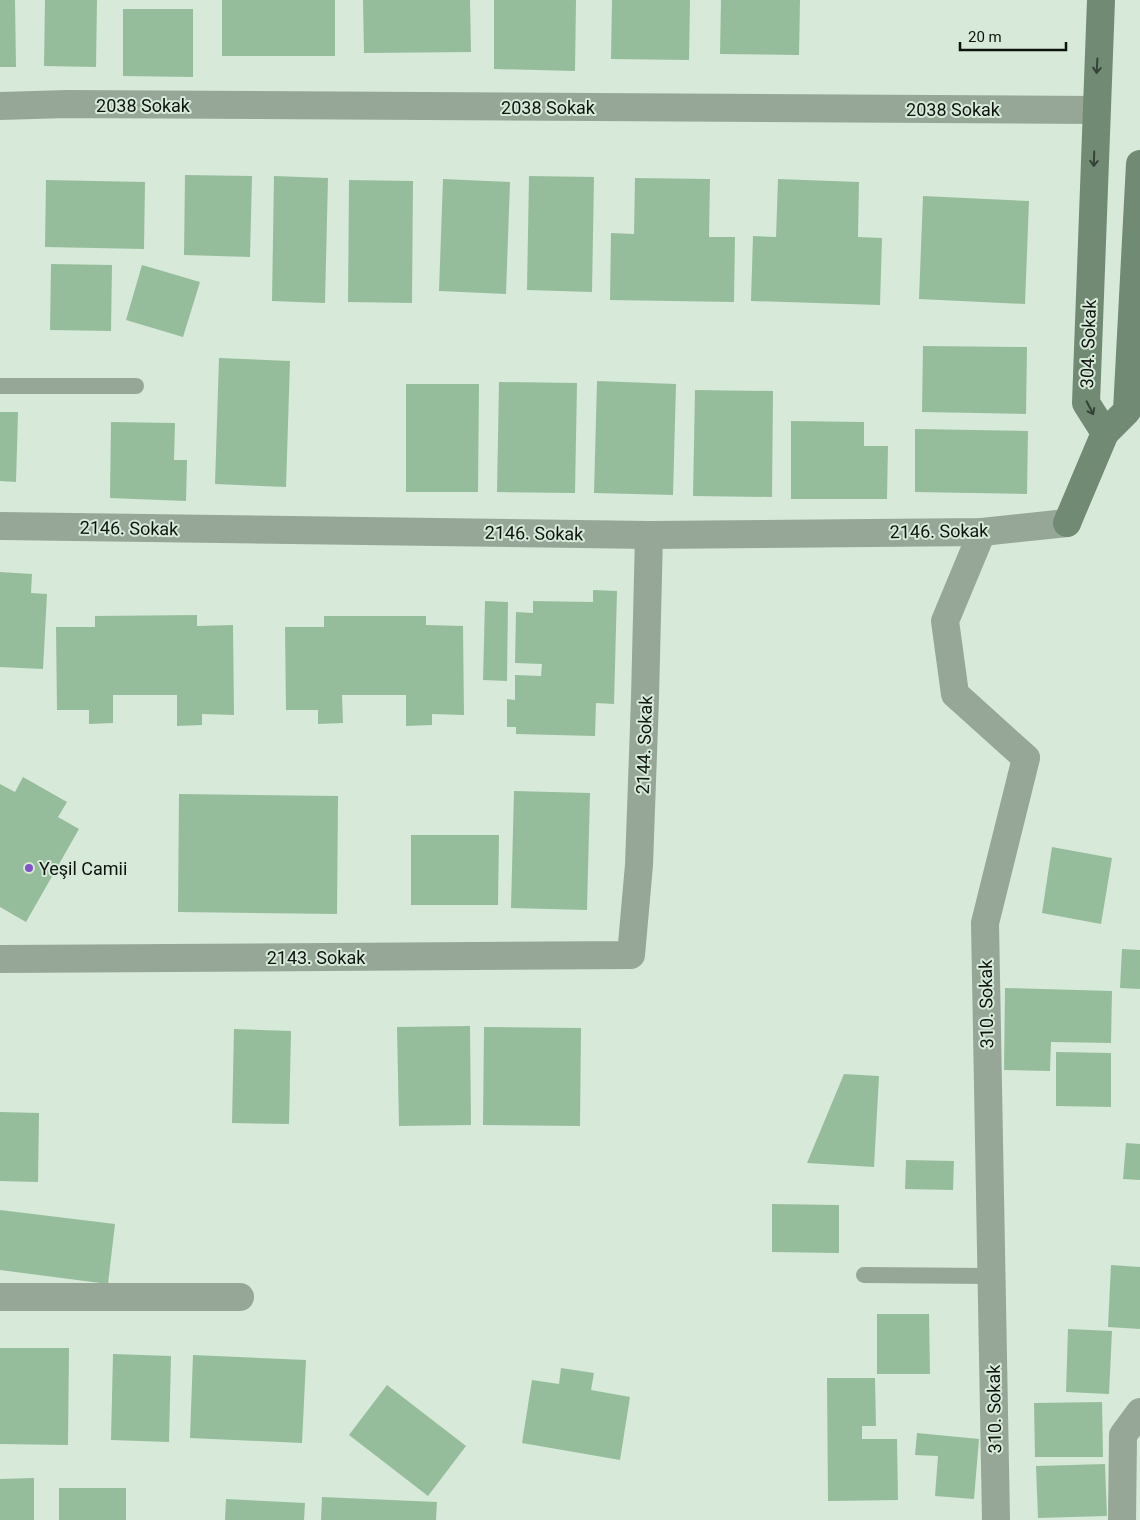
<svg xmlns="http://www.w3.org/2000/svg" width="1140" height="1520" font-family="Roboto,sans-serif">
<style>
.building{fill:#96bd9b}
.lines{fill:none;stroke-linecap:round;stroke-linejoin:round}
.lane{stroke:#96a798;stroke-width:16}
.street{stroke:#96a798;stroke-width:28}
.secondary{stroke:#708a74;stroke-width:28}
.oneway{stroke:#354337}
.poi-dot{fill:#8252cb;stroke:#d7e9d9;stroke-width:2}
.labels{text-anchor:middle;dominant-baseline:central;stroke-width:4;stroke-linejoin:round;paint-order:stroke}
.street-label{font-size:18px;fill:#0d140e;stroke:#d7e9d9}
.poi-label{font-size:18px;fill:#0d140e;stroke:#d7e9d9;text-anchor:start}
</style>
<rect width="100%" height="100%" fill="#d7e9d9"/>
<g class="building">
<path d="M 0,0 L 15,0 L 16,67 L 0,67 Z"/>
<path d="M 45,0 L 97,0 L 96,67 L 44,66 Z"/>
<rect x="222" y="0" width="113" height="56"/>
<path d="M 363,0 L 470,0 L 471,52 L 364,53 Z"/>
<path d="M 494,0 L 576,0 L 575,71 L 494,69 Z"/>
<path d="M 612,0 L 690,0 L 689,60 L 611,59 Z"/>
<path d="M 721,0 L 800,0 L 799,55 L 720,54 Z"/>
<path d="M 123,9 L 193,9 L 193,77 L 123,76 Z"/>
<path d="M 185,175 L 252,176 L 250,257 L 184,255 Z"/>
<path d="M 274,176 L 328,178 L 325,303 L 272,301 Z"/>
<path d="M 529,176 L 594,177 L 592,292 L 527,290 Z"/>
<path d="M 635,178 L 710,179 L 709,237 L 735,237 L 734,302 L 610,300 L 611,233 L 634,234 Z"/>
<path d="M 443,179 L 510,182 L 506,294 L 439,291 Z"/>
<path d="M 778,179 L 859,182 L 858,237 L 882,238 L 880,305 L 751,301 L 753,236 L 776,237 Z"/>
<path d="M 46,180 L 145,182 L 144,249 L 45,247 Z"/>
<path d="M 349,180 L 413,181 L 412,303 L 348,302 Z"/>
<path d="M 923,196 L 1029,201 L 1025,304 L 919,299 Z"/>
<path d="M 51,264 L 112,265 L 111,331 L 50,330 Z"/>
<path d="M 142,265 L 200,282 L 183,337 L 126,320 Z"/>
<path d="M 923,346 L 1027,347 L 1026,414 L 922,412 Z"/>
<path d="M 219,358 L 290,361 L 286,487 L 215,484 Z"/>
<path d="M 597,381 L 676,384 L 673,495 L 594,493 Z"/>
<path d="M 499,382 L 577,383 L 575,493 L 497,492 Z"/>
<path d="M 406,384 L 479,384 L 478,492 L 406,492 Z"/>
<path d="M 695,390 L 773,391 L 772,497 L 693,496 Z"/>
<path d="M 0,412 L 18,412 L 16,482 L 0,481 Z"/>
<path d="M 791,421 L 864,422 L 864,446 L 888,446 L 887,499 L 791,499 Z"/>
<path d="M 111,422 L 175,423 L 174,460 L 187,460 L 186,501 L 110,498 Z"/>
<path d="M 915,429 L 1028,431 L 1027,494 L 915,492 Z"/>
<path d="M 0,572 L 32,574 L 31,593 L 47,594 L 43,669 L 0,667 Z"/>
<path d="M 593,590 L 617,591 L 614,704 L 596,703 L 595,736 L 516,734 L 516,727 L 507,727 L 507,699 L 515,700 L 515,675 L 541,676 L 542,664 L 515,663 L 516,612 L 533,613 L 533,601 L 593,602 Z"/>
<path d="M 485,601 L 508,602 L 507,681 L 483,680 Z"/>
<path d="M 197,615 L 197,626 L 233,625 L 234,715 L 202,714 L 202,725 L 177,726 L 177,695 L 113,695 L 113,723 L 89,724 L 89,710 L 57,710 L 56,627 L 95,627 L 95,616 Z"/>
<path d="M 324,616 L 426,616 L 426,625 L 463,626 L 464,715 L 432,714 L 432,725 L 406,726 L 406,695 L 342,695 L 343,723 L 318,724 L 318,710 L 286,710 L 285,627 L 324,627 Z"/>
<path d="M 23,777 L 67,802 L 58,817 L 79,829 L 26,922 L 0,907 L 0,784 L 15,792 Z"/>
<path d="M 514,791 L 590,793 L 587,910 L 511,908 Z"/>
<path d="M 179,794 L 338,796 L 337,914 L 178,912 Z"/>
<path d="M 411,835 L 499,835 L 498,905 L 411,905 Z"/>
<path d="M 1052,847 L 1112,858 L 1101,924 L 1042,913 Z"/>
<path d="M 1122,949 L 1140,950 L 1140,989 L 1120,988 Z"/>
<path d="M 1005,988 L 1112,991 L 1111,1043 L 1051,1042 L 1050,1071 L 1004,1070 Z"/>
<path d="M 470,1026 L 471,1125 L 399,1126 L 397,1027 Z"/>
<path d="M 484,1027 L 581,1028 L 580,1126 L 483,1125 Z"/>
<path d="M 234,1029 L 291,1031 L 289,1124 L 232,1123 Z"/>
<path d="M 1056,1052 L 1111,1053 L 1111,1107 L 1056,1106 Z"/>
<path d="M 844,1074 L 879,1076 L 874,1167 L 807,1163 Z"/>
<path d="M 0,1112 L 39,1113 L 38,1182 L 0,1181 Z"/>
<path d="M 1126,1143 L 1140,1144 L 1140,1180 L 1123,1179 Z"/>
<path d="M 906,1160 L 954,1161 L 953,1190 L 905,1189 Z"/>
<path d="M 772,1204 L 839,1205 L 839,1253 L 772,1252 Z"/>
<path d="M 0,1210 L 115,1224 L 108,1284 L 0,1270 Z"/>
<path d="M 1111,1265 L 1140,1267 L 1140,1329 L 1108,1327 Z"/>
<path d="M 877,1314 L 929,1314 L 930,1374 L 877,1374 Z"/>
<path d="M 1068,1329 L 1112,1331 L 1109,1394 L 1066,1392 Z"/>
<path d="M 0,1348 L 69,1348 L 68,1445 L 0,1444 Z"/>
<path d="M 113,1354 L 171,1356 L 169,1442 L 111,1440 Z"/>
<path d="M 193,1355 L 306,1360 L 302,1443 L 190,1438 Z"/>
<path d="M 561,1368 L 594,1373 L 591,1390 L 630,1397 L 620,1460 L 522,1443 L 532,1380 L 559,1384 Z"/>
<path d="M 827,1378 L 875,1378 L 876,1426 L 862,1426 L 862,1439 L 897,1439 L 898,1500 L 828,1501 Z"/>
<path d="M 387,1385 L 466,1446 L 428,1496 L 349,1435 Z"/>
<path d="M 1102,1402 L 1103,1457 L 1035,1457 L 1034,1403 Z"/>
<path d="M 917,1433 L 979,1439 L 974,1499 L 935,1496 L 938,1456 L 915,1455 Z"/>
<path d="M 1105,1464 L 1107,1516 L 1038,1518 L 1036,1466 Z"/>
<path d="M 34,1478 L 34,1520 L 0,1520 L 0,1479 Z"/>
<rect x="59" y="1488" width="67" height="32"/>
<path d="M 322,1497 L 437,1502 L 436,1520 L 321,1520 Z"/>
<path d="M 226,1499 L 305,1503 L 304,1520 L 225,1520 Z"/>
</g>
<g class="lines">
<g class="lane">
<path d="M 0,386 L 136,386"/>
<path d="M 864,1275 L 991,1276"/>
</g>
<g class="street">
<path d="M 0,106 L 67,104 L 1095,110"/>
<path d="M 0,526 L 649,535 L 982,532 L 1067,523"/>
<path d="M 982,532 L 945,621 L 955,694 L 1026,758 L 985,923 L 996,1520"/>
<path d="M 0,959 L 631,955 L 639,865 L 645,698 L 649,535"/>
<path d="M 0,1297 L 240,1297"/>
<path d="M 1122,1520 L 1123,1435 L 1140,1412"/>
</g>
<g class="secondary">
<path d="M 1101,0 L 1086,403 L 1105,433 L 1127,411 L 1140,164"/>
<path d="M 1067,523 L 1105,433"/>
</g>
</g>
<defs><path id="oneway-shaft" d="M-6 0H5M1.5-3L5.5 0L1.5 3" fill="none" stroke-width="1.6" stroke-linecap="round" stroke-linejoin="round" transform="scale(1.25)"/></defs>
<g class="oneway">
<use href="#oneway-shaft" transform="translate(1097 66) rotate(93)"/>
<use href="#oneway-shaft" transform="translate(1094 159) rotate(92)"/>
<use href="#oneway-shaft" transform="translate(1090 408) rotate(63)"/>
</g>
<circle class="poi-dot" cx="29" cy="868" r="5"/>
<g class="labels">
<g class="street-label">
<text x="143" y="105">2038 Sokak</text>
<text x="548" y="107">2038 Sokak</text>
<text x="953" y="109">2038 Sokak</text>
<text transform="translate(1088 344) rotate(-88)">304. Sokak</text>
<text transform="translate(129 528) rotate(1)">2146. Sokak</text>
<text transform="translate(939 531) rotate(-1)">2146. Sokak</text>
<text transform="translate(534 533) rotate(1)">2146. Sokak</text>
<text transform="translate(644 745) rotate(-88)">2144. Sokak</text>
<text x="316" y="957">2143. Sokak</text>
<text transform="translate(986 1004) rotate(-91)">310. Sokak</text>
<text transform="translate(994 1409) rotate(-91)">310. Sokak</text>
</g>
<g class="poi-label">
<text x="39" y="868">Yeşil Camii</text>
</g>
</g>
<path d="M960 42v8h106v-8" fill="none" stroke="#0d140e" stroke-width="2.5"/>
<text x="968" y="42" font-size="15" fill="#0d140e" stroke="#d7e9d9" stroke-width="4" paint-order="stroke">20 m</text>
</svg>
